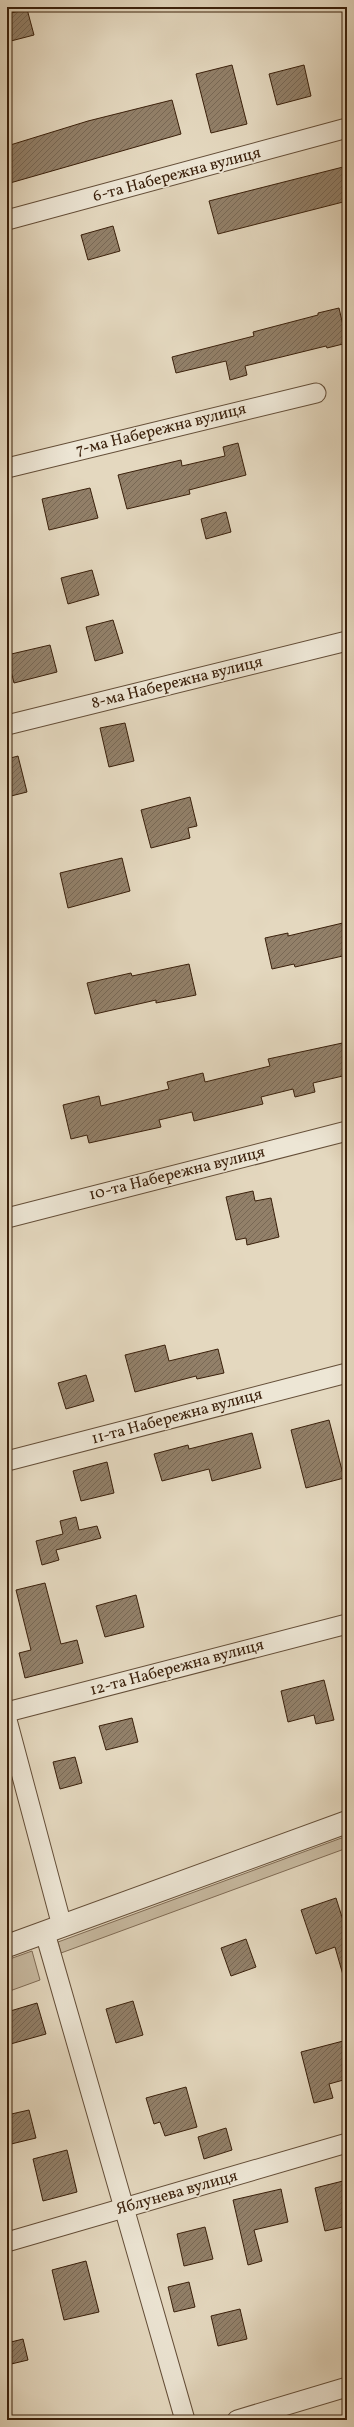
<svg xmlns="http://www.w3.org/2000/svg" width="354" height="2427" font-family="Vollkorn,serif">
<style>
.grass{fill:#c7b9a0;stroke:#806c56}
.building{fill:url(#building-hatch);stroke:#3a200b}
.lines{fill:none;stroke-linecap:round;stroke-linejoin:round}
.minor-casing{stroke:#644e38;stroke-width:21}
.tertiary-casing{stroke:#644e38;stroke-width:24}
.minor{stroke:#ede6d5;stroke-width:19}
.tertiary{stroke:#ede6d5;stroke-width:22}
.labels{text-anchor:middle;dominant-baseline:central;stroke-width:3.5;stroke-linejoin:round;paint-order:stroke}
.street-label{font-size:16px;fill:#3a200b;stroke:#ede6d5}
</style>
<defs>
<pattern id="building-hatch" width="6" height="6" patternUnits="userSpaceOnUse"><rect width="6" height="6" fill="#928069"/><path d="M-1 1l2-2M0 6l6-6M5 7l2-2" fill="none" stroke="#786855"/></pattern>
</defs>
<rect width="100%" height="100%" fill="#e4d8bf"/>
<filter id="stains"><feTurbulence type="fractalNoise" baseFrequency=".005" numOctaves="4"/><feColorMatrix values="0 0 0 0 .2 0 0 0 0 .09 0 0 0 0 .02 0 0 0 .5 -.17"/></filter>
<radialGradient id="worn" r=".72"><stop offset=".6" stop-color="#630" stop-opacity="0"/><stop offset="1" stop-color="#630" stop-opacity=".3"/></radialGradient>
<g class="grass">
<path d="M 347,1836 L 347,1848 L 61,1953 L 58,1942 Z"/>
<path d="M 32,1951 L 40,1980 L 7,1992 L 7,1960 Z"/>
</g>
<g class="building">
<path d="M 27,9 L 34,35 L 7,42 L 7,14 Z"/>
<path d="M 232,65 L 247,124 L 211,133 L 196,74 Z"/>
<path d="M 304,65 L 311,96 L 277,105 L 269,74 Z"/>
<path d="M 172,100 L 181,134 L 10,183 L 7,173 L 7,146 L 88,121 Z"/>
<path d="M 347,166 L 347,201 L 218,234 L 209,201 Z"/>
<path d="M 113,226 L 120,251 L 88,260 L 81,235 Z"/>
<path d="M 339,308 L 347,343 L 327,348 L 326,346 L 245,366 L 247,375 L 230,380 L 226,361 L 176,373 L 172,357 L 254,336 L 253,332 L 318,315 L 318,313 Z"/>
<path d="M 238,443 L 246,475 L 189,490 L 190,494 L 127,509 L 118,475 L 181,460 L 182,466 L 225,456 L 223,447 Z"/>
<path d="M 90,488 L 98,518 L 49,530 L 42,499 Z"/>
<path d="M 226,512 L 231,532 L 206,539 L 201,519 Z"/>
<path d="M 92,570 L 99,595 L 68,604 L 61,578 Z"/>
<path d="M 113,620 L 123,653 L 95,661 L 86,627 Z"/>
<path d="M 50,645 L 57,672 L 14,683 L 7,655 Z"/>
<path d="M 125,723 L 134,761 L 109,767 L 100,728 Z"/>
<path d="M 18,756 L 27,792 L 7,797 L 7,759 Z"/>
<path d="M 190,797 L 197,826 L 188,828 L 190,838 L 151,848 L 141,810 Z"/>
<path d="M 122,858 L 130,891 L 68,908 L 60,873 Z"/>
<path d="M 347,922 L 347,955 L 295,967 L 294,964 L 272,969 L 265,938 L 288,933 L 288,936 Z"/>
<path d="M 189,964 L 196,995 L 156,1003 L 156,1000 L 95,1014 L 87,983 L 131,973 L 132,976 Z"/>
<path d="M 347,1042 L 347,1075 L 313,1083 L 315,1092 L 295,1097 L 293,1089 L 261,1097 L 263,1104 L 194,1121 L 192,1112 L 159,1120 L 161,1127 L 89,1143 L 87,1135 L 71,1139 L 63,1105 L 99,1096 L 101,1106 L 169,1089 L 167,1082 L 203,1073 L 205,1082 L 270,1066 L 268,1059 Z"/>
<path d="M 253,1191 L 255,1201 L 271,1198 L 279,1237 L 247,1245 L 246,1238 L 236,1240 L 226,1197 Z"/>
<path d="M 165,1345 L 169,1361 L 218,1349 L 224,1373 L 197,1379 L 196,1376 L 135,1392 L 125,1355 Z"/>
<path d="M 86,1375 L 94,1401 L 66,1409 L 58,1383 Z"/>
<path d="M 329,1420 L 344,1478 L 306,1488 L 291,1430 Z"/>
<path d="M 252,1433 L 261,1468 L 212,1481 L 209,1469 L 162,1481 L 154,1454 L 188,1445 L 189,1449 Z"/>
<path d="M 107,1462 L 114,1493 L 81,1501 L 73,1471 Z"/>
<path d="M 76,1517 L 79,1530 L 97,1526 L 101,1538 L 56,1550 L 59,1560 L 42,1565 L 36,1541 L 63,1534 L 60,1521 Z"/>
<path d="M 45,1583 L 61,1644 L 77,1640 L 83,1663 L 25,1678 L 19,1653 L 31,1650 L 16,1590 Z"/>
<path d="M 136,1595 L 144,1627 L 105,1637 L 96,1606 Z"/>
<path d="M 324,1680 L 334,1720 L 316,1724 L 314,1715 L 288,1722 L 281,1691 Z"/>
<path d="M 132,1718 L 138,1742 L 106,1750 L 99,1726 Z"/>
<path d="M 75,1757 L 82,1783 L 60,1789 L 53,1762 Z"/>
<path d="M 336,1898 L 347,1933 L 347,1975 L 343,1975 L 335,1947 L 316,1954 L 301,1910 Z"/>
<path d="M 246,1939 L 256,1967 L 231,1976 L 221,1948 Z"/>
<path d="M 133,2001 L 143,2035 L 116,2043 L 106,2009 Z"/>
<path d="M 37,2003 L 46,2034 L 7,2045 L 7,2012 Z"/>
<path d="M 347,2040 L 347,2079 L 329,2084 L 333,2098 L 314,2103 L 301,2052 Z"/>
<path d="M 186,2087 L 197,2127 L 165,2136 L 160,2122 L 154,2124 L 146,2098 Z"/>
<path d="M 29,2110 L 36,2138 L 7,2145 L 7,2115 Z"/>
<path d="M 226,2128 L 232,2150 L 204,2159 L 198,2137 Z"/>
<path d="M 67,2150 L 77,2192 L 43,2201 L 33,2159 Z"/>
<path d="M 347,2180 L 347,2226 L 325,2231 L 315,2188 Z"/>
<path d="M 281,2189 L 288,2222 L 254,2230 L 262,2261 L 248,2265 L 233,2200 Z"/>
<path d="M 205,2227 L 213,2259 L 184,2266 L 177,2234 Z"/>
<path d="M 86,2261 L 99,2312 L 64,2320 L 52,2270 Z"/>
<path d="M 189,2282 L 195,2307 L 174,2312 L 168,2287 Z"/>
<path d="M 240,2309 L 247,2339 L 218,2346 L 211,2316 Z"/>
<path d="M 23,2339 L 28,2360 L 7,2365 L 7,2343 Z"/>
</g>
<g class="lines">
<g class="minor-casing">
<g id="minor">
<path d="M 7,220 L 347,128"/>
<path d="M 7,468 L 316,393"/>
<path d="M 7,725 L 347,641"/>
<path d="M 7,1218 L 347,1131"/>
<path d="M 7,1461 L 347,1373"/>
<path d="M 7,1712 L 347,1624"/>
<path d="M 7,1720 L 62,1926"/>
<path d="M 45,1933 L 185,2420"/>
<path d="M 7,2242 L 347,2143"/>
<path d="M 237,2420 L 347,2387"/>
</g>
</g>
<g class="tertiary-casing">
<path id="tertiary" d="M 7,1946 L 347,1822"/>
</g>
<use href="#minor" class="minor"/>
<use href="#tertiary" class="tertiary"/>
</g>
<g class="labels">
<g class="street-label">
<text transform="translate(177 175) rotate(-15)">6-та Набережна вулиця</text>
<text transform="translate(161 430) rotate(-14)">7-ма Набережна вулиця</text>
<text transform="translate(177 683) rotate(-14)">8-ма Набережна вулиця</text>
<text transform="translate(177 1174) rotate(-14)">10-та Набережна вулиця</text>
<text transform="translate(177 1417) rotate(-15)">11-та Набережна вулиця</text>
<text transform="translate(177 1668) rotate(-15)">12-та Набережна вулиця</text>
<text transform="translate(177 2193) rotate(-16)">Яблунева вулиця</text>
</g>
</g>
<rect width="354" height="2427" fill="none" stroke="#e4d8bf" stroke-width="24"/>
<rect x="8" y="8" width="338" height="2411" fill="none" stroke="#3a200b" stroke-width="2"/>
<rect x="12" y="12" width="330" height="2403" fill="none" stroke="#3a200b"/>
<rect width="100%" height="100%" filter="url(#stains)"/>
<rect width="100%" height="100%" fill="url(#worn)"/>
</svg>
